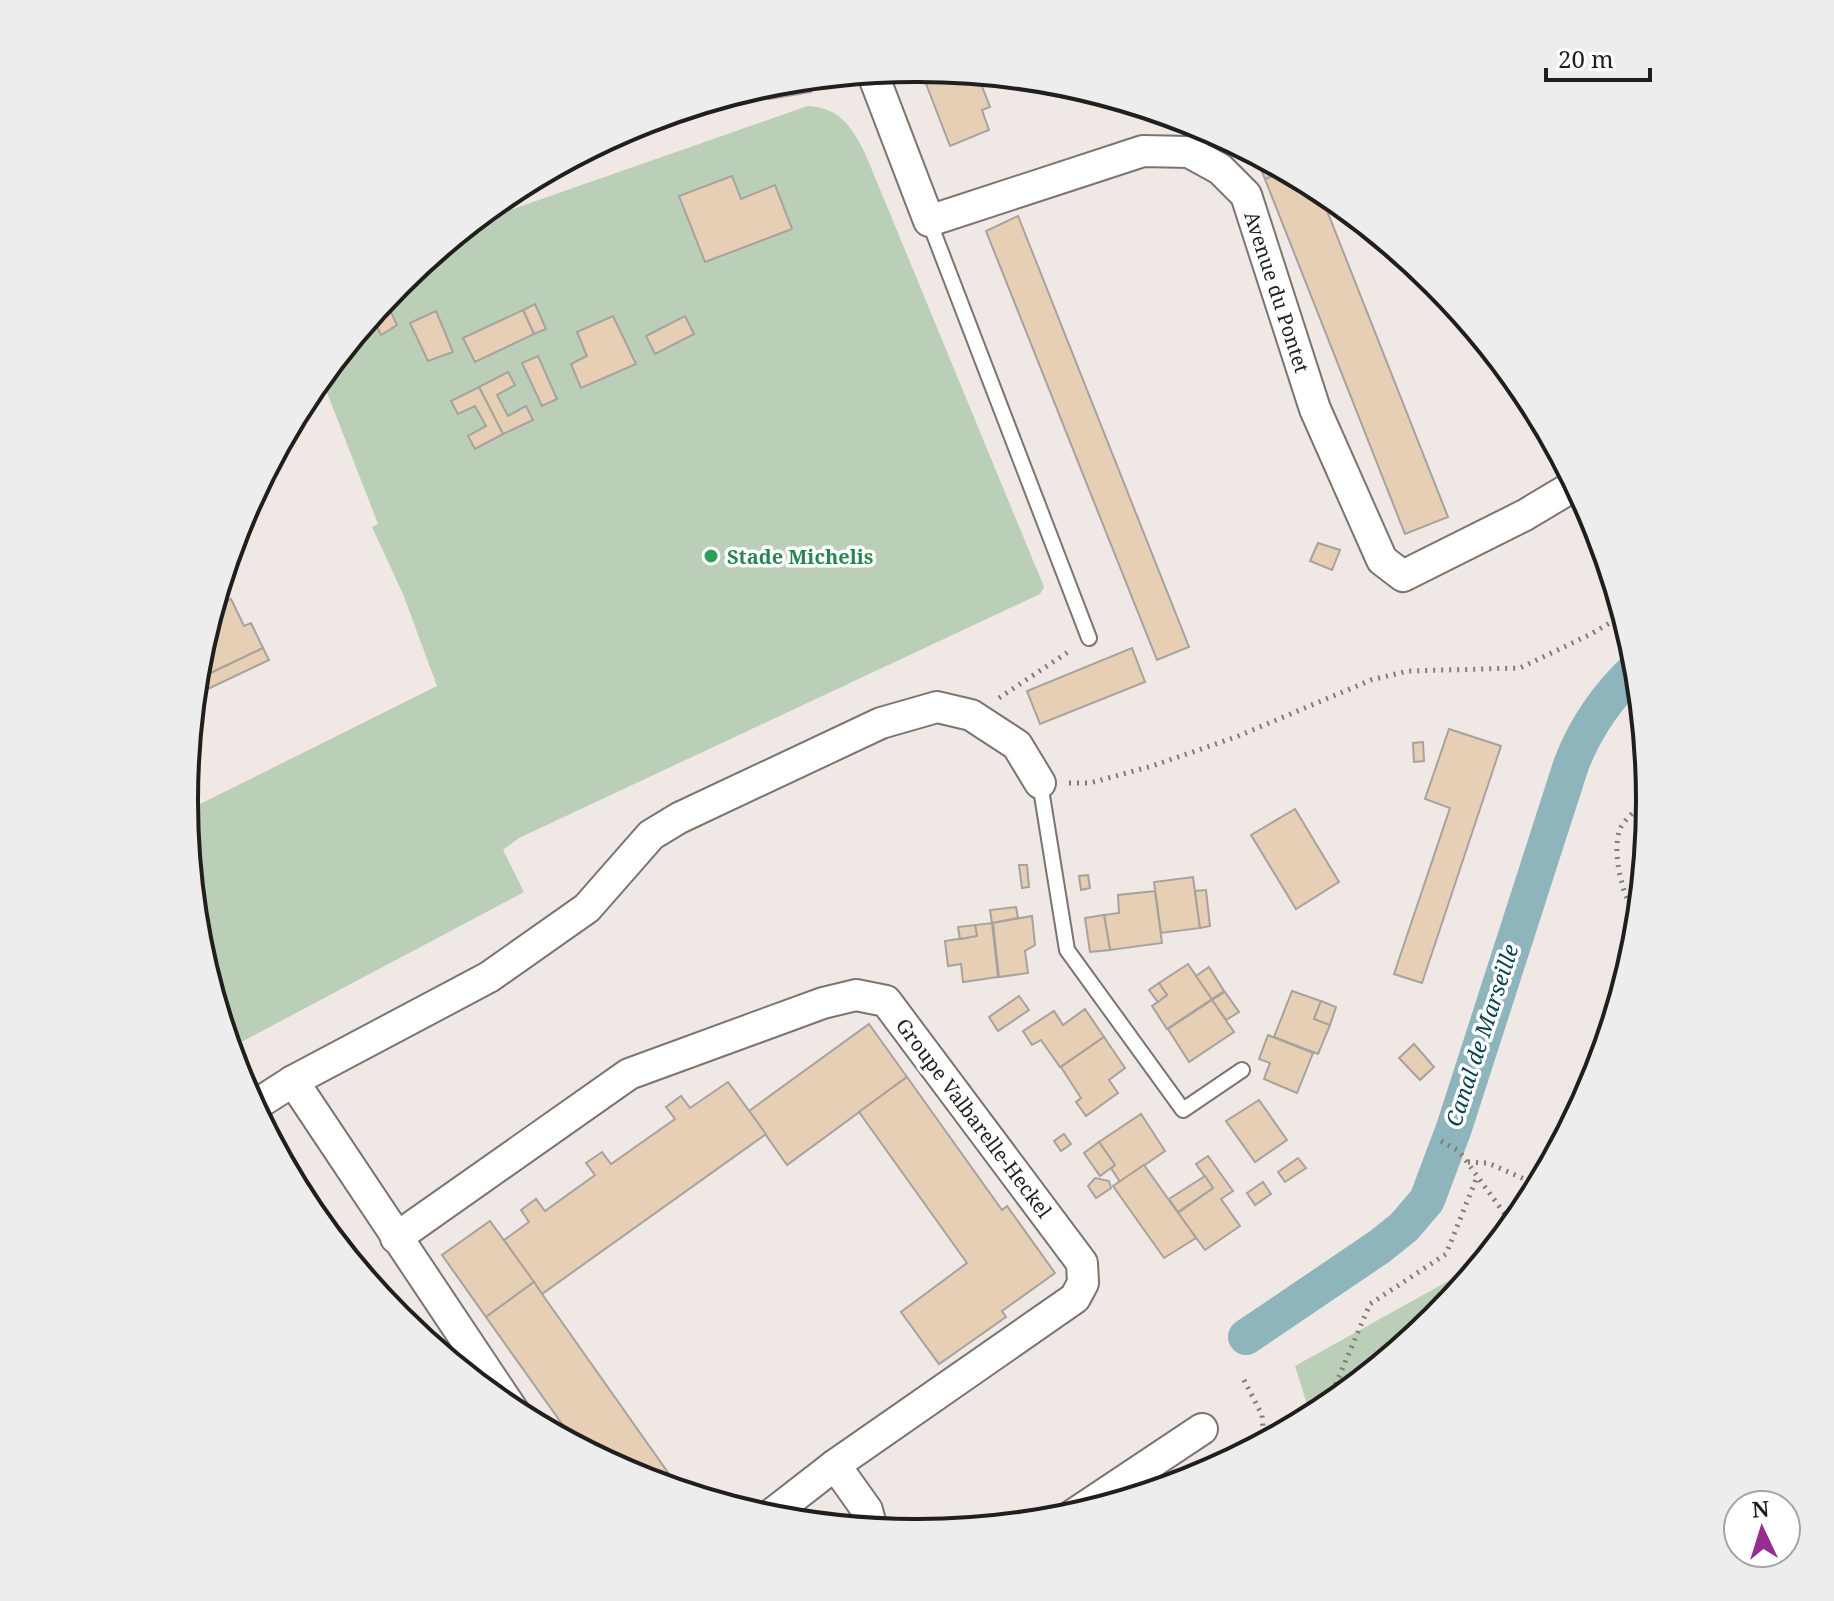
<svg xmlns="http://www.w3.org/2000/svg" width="1834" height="1601" font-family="'Noto Serif',serif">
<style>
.green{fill:#bbcfb8}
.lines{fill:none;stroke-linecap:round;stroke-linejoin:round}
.canal{stroke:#8eb4bc;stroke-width:36}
.building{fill:#e7cfb6;stroke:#a7a29d;stroke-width:2}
.lane-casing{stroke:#7b7571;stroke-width:18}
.street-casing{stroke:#7b7571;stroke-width:34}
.path{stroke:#7f7b78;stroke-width:5;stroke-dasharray:2 6;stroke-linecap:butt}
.lane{stroke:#fff;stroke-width:14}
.street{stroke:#fff;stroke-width:30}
.leisure-dot{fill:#2e9e5b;stroke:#fff;stroke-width:3}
.labels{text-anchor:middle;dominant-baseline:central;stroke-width:7;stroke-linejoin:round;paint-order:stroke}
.street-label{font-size:20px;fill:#211f1e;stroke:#fff}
.leisure-label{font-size:20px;font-weight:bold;fill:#27864d;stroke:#fff;text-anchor:start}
.water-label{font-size:22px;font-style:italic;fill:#07444d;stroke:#fff}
.rim{fill:none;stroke:#211f1e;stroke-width:4}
</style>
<rect width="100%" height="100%" fill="#efe8e4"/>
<g class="green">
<path d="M 808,106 C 840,108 851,126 865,153 L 1044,587 L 1040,594 L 519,838 L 503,850 L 524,892 L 230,1048 L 198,943 L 186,811 L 437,686 L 403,594 L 372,527 L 378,524 L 321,377 L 399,282 L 470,224 Z"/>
<path d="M 1479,1264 L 1435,1319 L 1324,1410 L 1311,1417 L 1295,1366 Z"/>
</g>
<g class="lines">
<path class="canal" d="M 1246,1337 L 1379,1247 L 1404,1227 L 1427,1200 L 1454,1128 L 1571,765 C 1585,728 1607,696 1637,668"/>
</g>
<g class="building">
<path d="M 920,68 L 977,74 L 990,107 L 982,110 L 989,130 L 950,146 Z"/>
<path d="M 809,79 L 811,92 L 769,99 L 767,85 L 760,86 L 775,82 Z"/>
<path d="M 743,91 L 745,103 L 701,111 L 700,104 Z"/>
<path d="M 1264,159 L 1281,168 L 1282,173 L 1265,179 L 1258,162 Z"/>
<path d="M 1286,171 L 1318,188 L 1448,517 L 1405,534 L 1265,179 Z"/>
<path d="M 732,176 L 741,199 L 775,185 L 792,229 L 705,262 L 679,196 Z"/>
<path d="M 1018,216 L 1189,647 L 1157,660 L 986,231 Z"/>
<path d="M 535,304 L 546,329 L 534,334 L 523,310 Z"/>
<path d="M 523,310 L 534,334 L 475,362 L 463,338 Z"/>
<path d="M 436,311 L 453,352 L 428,361 L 410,323 Z"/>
<path d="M 391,312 L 397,325 L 381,335 L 374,320 Z"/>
<path d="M 613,316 L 636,364 L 581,388 L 571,364 L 587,356 L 577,332 Z"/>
<path d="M 685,316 L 694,334 L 655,354 L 646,336 Z"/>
<path d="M 538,356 L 557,399 L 542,406 L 522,363 Z"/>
<path d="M 508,372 L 515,385 L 497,395 L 508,416 L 526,406 L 533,420 L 503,434 L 479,387 Z"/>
<path d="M 479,387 L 503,434 L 475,449 L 468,436 L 486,426 L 475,406 L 458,414 L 451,401 Z"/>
<path d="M 1318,543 L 1340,550 L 1332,570 L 1310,561 Z"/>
<path d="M 231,599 L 244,626 L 251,623 L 263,648 L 196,680 L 199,657 L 214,607 Z"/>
<path d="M 263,648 L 269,660 L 195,695 L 196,680 Z"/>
<path d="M 1132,648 L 1145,682 L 1040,724 L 1027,691 Z"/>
<path d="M 1449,729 L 1501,746 L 1422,983 L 1394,974 L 1450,808 L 1425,799 Z"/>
<path d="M 1423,742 L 1424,761 L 1414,762 L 1413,743 Z"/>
<path d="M 1295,809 L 1339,882 L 1296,909 L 1251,835 Z"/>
<path d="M 1019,865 L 1027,865 L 1029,887 L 1022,888 Z"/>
<path d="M 1088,875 L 1090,888 L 1081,890 L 1079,876 Z"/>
<path d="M 1193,877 L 1200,928 L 1161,933 L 1154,882 Z"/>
<path d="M 1206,890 L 1210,926 L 1200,928 L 1195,891 Z"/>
<path d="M 1155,891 L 1162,943 L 1110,950 L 1104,915 L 1119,913 L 1118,895 Z"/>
<path d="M 1016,907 L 1018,918 L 992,923 L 990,910 Z"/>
<path d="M 1104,915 L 1110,950 L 1090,952 L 1085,918 Z"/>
<path d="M 1032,916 L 1035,945 L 1025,951 L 1028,973 L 999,977 L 993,923 Z"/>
<path d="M 992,923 L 998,977 L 963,982 L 961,964 L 948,966 L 945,941 L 977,936 L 975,925 Z"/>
<path d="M 975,925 L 977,936 L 960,939 L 958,927 Z"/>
<path d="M 1188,964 L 1212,999 L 1167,1029 L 1152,1006 L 1167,995 L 1159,983 Z"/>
<path d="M 1209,967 L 1224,991 L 1212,999 L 1196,976 Z"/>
<path d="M 1159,983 L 1167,995 L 1158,1002 L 1149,990 Z"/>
<path d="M 1292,991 L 1321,1001 L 1314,1019 L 1330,1025 L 1318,1054 L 1274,1037 Z"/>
<path d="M 1225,992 L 1239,1012 L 1226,1020 L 1212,1000 Z"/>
<path d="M 1019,996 L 1029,1010 L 998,1031 L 989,1017 Z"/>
<path d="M 1212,1000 L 1234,1032 L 1189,1062 L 1168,1029 Z"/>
<path d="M 1321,1001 L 1336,1007 L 1330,1025 L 1314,1019 Z"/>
<path d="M 1085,1009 L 1104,1037 L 1060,1067 L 1041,1040 L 1032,1045 L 1023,1031 L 1054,1011 L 1063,1025 Z"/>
<path d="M 869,1024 L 907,1077 L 787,1165 L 749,1111 Z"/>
<path d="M 1268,1035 L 1313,1053 L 1297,1093 L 1264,1079 L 1270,1063 L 1259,1059 Z"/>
<path d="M 1104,1037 L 1125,1068 L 1109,1080 L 1118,1093 L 1086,1116 L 1076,1102 L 1081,1098 L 1061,1067 Z"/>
<path d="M 1414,1044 L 1434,1067 L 1420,1080 L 1399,1058 Z"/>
<path d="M 907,1077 L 1002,1210 L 1007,1206 L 1055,1273 L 1002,1311 L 1006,1317 L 939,1364 L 901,1312 L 967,1263 L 859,1112 Z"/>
<path d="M 728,1082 L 766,1134 L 542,1294 L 504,1240 L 529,1222 L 521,1210 L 536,1199 L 545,1211 L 595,1175 L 586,1163 L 602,1152 L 611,1164 L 675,1119 L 666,1107 L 681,1096 L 690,1108 Z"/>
<path d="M 1259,1100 L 1287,1140 L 1255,1162 L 1226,1121 Z"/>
<path d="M 1141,1114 L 1165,1151 L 1120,1182 L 1111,1168 L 1115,1165 L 1099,1142 Z"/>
<path d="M 1064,1134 L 1071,1144 L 1061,1151 L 1054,1141 Z"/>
<path d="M 1099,1142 L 1115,1165 L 1100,1176 L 1084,1153 Z"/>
<path d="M 1208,1156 L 1233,1191 L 1221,1199 L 1240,1226 L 1205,1250 L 1178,1213 L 1213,1188 L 1196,1164 Z"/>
<path d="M 1298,1158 L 1306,1168 L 1285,1182 L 1278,1172 Z"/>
<path d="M 1144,1165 L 1196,1238 L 1164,1258 L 1113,1186 Z"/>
<path d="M 1205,1176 L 1213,1188 L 1178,1212 L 1169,1199 Z"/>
<path d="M 1095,1178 L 1109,1181 L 1111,1188 L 1096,1198 L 1088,1186 Z"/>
<path d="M 1263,1182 L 1271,1194 L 1255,1205 L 1247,1193 Z"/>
<path d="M 490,1221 L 534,1282 L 486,1317 L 442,1255 Z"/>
<path d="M 534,1282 L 542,1294 L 681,1491 L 636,1477 L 577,1445 L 486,1317 Z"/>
</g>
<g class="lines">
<g class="lane-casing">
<g id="lane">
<path d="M 929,221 L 1089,638"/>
<path d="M 1040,783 L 1067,950 L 1183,1110 L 1242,1070"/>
</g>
</g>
<g class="street-casing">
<g id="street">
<path d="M 872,72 L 929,221 L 1143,151 L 1189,152 L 1220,169 L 1246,195 L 1315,409 L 1382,560 L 1403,576 L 1525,515 L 1575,485"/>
<path d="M 293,1081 L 514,1412"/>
<path d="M 254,1106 L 293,1081 L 489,977 L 587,908 L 651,835 L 679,818 L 881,723 L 937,707 L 971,715 L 1017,745 L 1040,783"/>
<path d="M 396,1238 L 629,1074 L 823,1003 L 856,995 L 886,1001 L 1082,1263 L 1083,1283 L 1075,1298 L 835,1465"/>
<path d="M 1073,1515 L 1202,1429"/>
<path d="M 768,1517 L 835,1465 L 867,1510 L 872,1529"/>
</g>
</g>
<g class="path">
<path d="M 999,698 L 1071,650"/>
<path d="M 1069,783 L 1090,783 L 1152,766 L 1236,737 L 1371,680 L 1408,671 L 1520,668 L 1591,634 L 1623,615"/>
<path d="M 1638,919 C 1623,899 1611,853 1620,829 C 1624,820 1635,811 1641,805 L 1640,793 L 1648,788"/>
<path d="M 1441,1141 L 1459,1151 L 1512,1224"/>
<path d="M 1468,1162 L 1488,1163 L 1538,1185"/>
<path d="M 1244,1380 L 1262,1415 L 1264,1442"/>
<path d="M 1282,1432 L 1334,1388 L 1370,1304 L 1446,1254 L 1477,1177"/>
</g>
<use href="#lane" class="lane"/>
<use href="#street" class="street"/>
</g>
<circle class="leisure-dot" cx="711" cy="556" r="8"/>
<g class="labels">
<g class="street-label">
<text transform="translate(1277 292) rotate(72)">Avenue du Pontet</text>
<text transform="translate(974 1118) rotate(53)">Groupe Valbarelle-Heckel</text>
</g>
<g class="leisure-label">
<text x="727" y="556">Stade Michelis</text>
</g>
<g class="water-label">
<text transform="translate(1481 1035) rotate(-72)">Canal de Marseille</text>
</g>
</g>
<path d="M0 0H1834V1601H0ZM916 82H918A718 718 0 0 1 1636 800V801A718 718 0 0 1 918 1519H916A718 718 0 0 1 198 801V800A718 718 0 0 1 916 82Z" fill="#ededed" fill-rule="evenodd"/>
<path class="rim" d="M916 82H918A718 718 0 0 1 1636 800V801A718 718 0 0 1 918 1519H916A718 718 0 0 1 198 801V800A718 718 0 0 1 916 82Z"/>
<g transform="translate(1762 1529) rotate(356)"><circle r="38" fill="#ffffff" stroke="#a6a5a5" stroke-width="2"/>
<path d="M0-6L14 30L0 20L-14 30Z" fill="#962e92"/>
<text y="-12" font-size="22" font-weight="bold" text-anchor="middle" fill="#211f1e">N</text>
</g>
<path d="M1546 68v12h104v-12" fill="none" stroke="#211f1e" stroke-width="4"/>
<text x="1558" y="68" font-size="24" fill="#211f1e" stroke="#ffffff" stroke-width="6" paint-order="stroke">20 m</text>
</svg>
